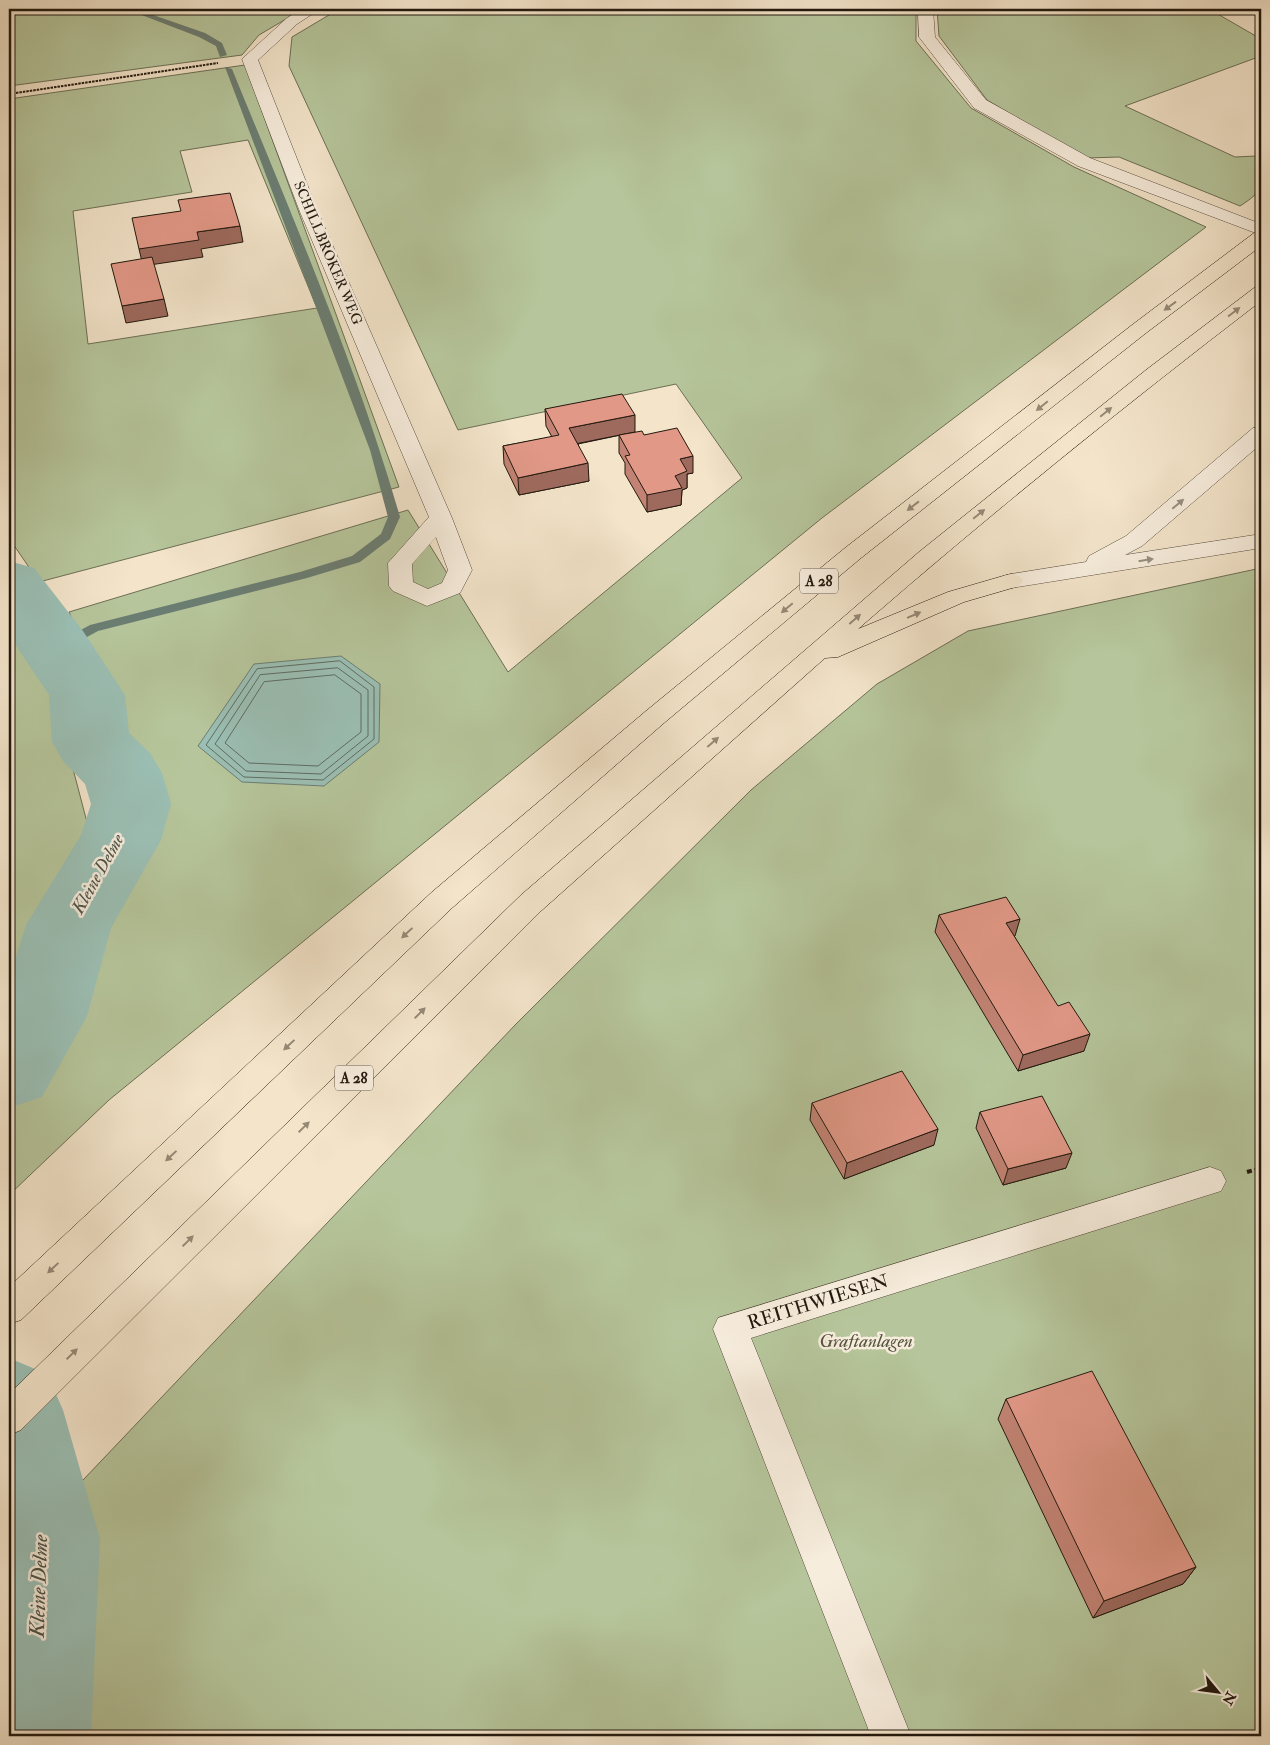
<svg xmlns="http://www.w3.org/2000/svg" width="1270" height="1745" font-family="'IM FELL Double Pica',serif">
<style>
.green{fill:#b6c59b;stroke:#6c6f55;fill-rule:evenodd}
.water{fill:#9bbfb4;stroke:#6b7d72}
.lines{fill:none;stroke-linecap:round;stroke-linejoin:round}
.shore{stroke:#5e6c62;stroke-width:1}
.stream{fill:#6b7d72;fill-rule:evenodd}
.river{fill:#9bbfb4;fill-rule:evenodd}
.service-casing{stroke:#564c3e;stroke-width:1}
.minor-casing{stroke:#564c3e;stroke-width:1}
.motorway-casing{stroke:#22190f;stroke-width:1}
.path-far1{stroke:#22190f;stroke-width:2;stroke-dasharray:2.5 1;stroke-linecap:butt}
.path{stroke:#22190f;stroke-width:4;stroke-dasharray:5 3;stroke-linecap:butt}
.service{fill:#f7eddd;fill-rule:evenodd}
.minor{fill:#f7eddd;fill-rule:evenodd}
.motorway{fill:#f3e4ca;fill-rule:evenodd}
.wall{fill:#c28374;stroke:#22190f}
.shaded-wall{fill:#9e6a5e;stroke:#22190f}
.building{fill:#e19887;stroke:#22190f}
.oneway{fill:#958976}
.oneway2{fill:#978e80}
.labels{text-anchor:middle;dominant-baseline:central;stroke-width:5;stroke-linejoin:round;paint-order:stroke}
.far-street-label{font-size:14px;fill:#22190f;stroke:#f7eddd}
.shield{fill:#f7eddd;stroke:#62594d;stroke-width:1}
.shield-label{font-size:15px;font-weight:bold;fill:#22190f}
.water-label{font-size:18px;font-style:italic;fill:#4c5349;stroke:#f7eddd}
.near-street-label{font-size:19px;fill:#22190f;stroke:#f7eddd}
.near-park-label{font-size:19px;font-style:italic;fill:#565540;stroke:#f7eddd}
.near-water-label{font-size:21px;font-style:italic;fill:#4c5349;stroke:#f7eddd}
</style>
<rect width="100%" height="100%" fill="#f3e4ca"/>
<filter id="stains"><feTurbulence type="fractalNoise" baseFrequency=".004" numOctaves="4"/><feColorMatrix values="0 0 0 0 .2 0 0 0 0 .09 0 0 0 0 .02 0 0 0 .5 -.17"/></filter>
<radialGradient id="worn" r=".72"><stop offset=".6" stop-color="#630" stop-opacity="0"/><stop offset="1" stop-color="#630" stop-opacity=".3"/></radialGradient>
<g class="green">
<path d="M 9,9 L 303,9 L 259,35 L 242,55 L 9,86 Z"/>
<path d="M 339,9 L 916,9 L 916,41 L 971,108 L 1074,167 L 1206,227 L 822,518 L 109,1100 L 9,1195 L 9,1089 L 70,1032 L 146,779 L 69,612 L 408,510 L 508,672 L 742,478 L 676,384 L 458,430 L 289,66 L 292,37 Z"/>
<path d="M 937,9 L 1209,9 L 1261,39 L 1261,56 L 1125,106 L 1235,157 L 1256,156 C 1261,186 1268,188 1240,206 L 1119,157 L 1086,158 L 987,100 L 939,36 Z"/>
<path d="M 245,65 L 399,487 L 39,582 L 9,538 L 9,102 L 16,98 ZM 248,140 L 317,308 L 88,344 L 73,211 L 192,192 L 180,151 Z"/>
<path d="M 1261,568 L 1261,1736 L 9,1736 L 9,1558 L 517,1023 L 751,790 L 877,684 L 968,631 Z"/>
<path d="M 9,612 L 52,669 L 62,727 L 88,826 L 9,1023 Z"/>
</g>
<path class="water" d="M 341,656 L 380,684 L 379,742 L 324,786 L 242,782 L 198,746 L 254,664 Z"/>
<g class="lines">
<g class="shore">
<path d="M 340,661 L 374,687 L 374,739 L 323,780 L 244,777 L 206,745 L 257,669 Z"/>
<path d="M 338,668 L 368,690 L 368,736 L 321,774 L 246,771 L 215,744 L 260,675 Z"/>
<path d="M 335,675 L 361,694 L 361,732 L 318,766 L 249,763 L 225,743 L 264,682 Z"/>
</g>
<g class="stream">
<path d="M 126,9 L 136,9 L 205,33 L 222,43 L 227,55 L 220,57 L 216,46 L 199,37 Z"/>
<path d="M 225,67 L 232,69 C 292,216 356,364 400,517 L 390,539 L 360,562 L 307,578 L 98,631 L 61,651 L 53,651 L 51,648 L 53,645 L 90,625 L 300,572 L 352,556 L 381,534 L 388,517 L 370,450 Z"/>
</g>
<g class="river">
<path d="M 9,561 L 34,568 L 83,631 L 125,695 L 129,733 L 150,753 L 162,773 L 171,804 L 161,840 L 111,928 L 87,1016 L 42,1097 L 9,1108 L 9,979 L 26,925 L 81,835 L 91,804 L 85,784 L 63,761 L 52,742 L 49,695 L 9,635 Z"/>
<path d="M 9,1358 L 47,1374 L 63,1410 L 100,1539 L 91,1736 L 9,1736 Z"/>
</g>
<g class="service-casing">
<path id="service" d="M 1261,427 L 1261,444 L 1142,546 L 1125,555 L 1261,534 L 1261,548 L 1011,588 L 1003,586 L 999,581 L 1003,576 L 1011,574 L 1086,562 L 1089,556 L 1126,536 L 1253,428 Z"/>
</g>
<g class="minor-casing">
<g id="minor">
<path d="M 302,9 L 320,9 L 297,24 L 258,60 L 318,212 L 452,518 L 472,570 L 460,593 L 427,606 L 393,591 L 389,586 L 388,563 L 429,517 L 300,212 L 242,59 L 287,18 ZM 436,537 L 448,570 L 442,583 L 428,589 L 413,582 L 412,564 Z"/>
<path d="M 918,9 L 933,9 L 935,37 L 986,100 L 1090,158 L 1261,224 L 1261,235 L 1078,166 L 974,108 L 919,37 Z"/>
<path d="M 1210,1167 L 1221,1171 L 1226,1181 L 1221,1191 L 751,1338 L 911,1736 L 871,1736 L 713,1329 L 718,1318 Z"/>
</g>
</g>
<g class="motorway-casing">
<g id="motorway">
<path d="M 1261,232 L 1261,246 L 1146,333 L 861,558 L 664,723 L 452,908 L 21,1320 L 9,1324 L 9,1287 L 432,892 L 646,711 L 845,548 L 1132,325 L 1254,233 Z"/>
<path d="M 1261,286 L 1261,301 C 1124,406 989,515 858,629 L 948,592 L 1003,576 L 1011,574 L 1019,576 L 1023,581 L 1019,586 L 964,602 L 838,657 L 825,658 L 541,911 L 21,1430 L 9,1435 L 9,1394 L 521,895 L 919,552 L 1146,370 L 1254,288 Z"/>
</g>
</g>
<path class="path-far1" d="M 9,94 L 218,63"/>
<path class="path" d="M 1247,1172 L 1261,1168"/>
<use href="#service" class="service"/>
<use href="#minor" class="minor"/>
<use href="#motorway" class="motorway"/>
</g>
<g class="wall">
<path d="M 545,409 L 635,432 L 578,444 L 589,481 L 519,495 L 504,464 L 503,446 L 552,437 L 546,426 Z"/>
<path d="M 619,435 L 644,435 L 693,473 L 687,474 L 687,488 L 682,490 L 681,505 L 647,512 L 625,474 L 625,463 L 619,453 Z"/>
<path d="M 939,915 L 1015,936 L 1014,936 L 1084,1051 L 1018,1071 L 935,932 Z"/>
<path d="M 812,1103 L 934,1145 L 844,1179 L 810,1120 Z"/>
<path d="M 980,1112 L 1066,1168 L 1003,1185 L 976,1128 Z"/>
<path d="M 1006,1399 L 1196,1567 L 1183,1584 L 1093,1618 L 998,1419 Z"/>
</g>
<g class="shaded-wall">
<path d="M 240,226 L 243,242 L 201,249 L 203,257 L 143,266 L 139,249 L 197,232 Z"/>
<path d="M 164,299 L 168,316 L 126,323 L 122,306 Z"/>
<path d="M 635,415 L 635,432 L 570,445 L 569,428 Z"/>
<path d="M 693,456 L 693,473 L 687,474 L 687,488 L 682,490 L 681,505 L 647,512 L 647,495 L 675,476 L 680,459 Z"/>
<path d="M 588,463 L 589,481 L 519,495 L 518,478 Z"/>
<path d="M 1020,919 L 1015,936 L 1001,940 L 1006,923 Z"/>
<path d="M 1090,1034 L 1084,1051 L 1018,1071 L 1023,1055 Z"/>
<path d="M 938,1129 L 934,1145 L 844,1179 L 847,1163 Z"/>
<path d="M 1072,1153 L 1066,1168 L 1003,1185 L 1008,1169 Z"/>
<path d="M 1196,1567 L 1183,1584 L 1093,1618 L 1104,1601 Z"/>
</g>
<g class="building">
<path d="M 230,193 L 240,226 L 197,232 L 199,240 L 139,249 L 132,218 L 181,211 L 178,200 Z"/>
<path d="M 152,257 L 164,299 L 122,306 L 111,264 Z"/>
<path d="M 622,394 L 635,415 L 569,428 L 588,463 L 518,478 L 503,446 L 559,435 L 545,409 Z"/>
<path d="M 677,428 L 693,456 L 680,459 L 687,471 L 675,476 L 682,488 L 647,495 L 625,456 L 630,455 L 619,435 L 642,431 L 644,435 Z"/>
<path d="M 1006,897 L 1020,919 L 1006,923 L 1058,1006 L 1069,1002 L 1090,1034 L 1023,1055 L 939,915 Z"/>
<path d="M 902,1071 L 938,1129 L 847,1163 L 812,1103 Z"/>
<path d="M 1042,1096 L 1072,1153 L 1008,1169 L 980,1112 Z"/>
<path d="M 1092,1371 L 1196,1567 L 1104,1601 L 1006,1399 Z"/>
</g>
<defs><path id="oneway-solid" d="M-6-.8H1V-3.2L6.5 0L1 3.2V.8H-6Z" transform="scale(1.25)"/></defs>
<g class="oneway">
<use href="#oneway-solid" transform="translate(1170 306) rotate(144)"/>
<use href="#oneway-solid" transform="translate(1234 312) rotate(-37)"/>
<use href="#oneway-solid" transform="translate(1042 406) rotate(141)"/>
<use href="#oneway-solid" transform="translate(1106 412) rotate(-39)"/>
<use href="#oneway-solid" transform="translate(913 506) rotate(142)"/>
<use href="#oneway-solid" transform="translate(979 514) rotate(-39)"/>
<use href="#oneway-solid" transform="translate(787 608) rotate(140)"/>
<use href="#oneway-solid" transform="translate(914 615) rotate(-23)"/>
<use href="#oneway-solid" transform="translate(855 619) rotate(-41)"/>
<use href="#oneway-solid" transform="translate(713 742) rotate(-41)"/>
<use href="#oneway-solid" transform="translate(407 933) rotate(137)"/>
<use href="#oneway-solid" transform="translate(420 1013) rotate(-45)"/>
<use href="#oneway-solid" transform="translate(289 1045) rotate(137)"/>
<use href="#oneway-solid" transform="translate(304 1127) rotate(-44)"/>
<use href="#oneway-solid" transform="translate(171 1156) rotate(137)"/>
<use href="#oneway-solid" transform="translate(188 1241) rotate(-44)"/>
<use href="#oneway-solid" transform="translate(53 1268) rotate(137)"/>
<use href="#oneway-solid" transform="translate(72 1354) rotate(-44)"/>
</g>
<g class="oneway2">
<use href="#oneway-solid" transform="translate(1178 504) rotate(-40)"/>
<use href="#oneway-solid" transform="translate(1146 560) rotate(-9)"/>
</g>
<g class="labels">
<g class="far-street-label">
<text transform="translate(328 253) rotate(67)">SCHILLBROKER WEG</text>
</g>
<g class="shield">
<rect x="800" y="568.5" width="38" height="25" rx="4"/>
<rect x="335" y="1065.5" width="38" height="25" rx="4"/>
</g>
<g class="shield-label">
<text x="819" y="581">A 28</text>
<text x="354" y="1078">A 28</text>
</g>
<g class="water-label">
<text transform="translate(98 874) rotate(-61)">Kleine Delme</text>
</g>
<g class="near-street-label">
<text transform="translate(818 1302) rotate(-17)">REITHWIESEN</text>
</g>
<g class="near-park-label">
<text x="866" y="1341">Graftanlagen</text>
</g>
<g class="near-water-label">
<text transform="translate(39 1586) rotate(-88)">Kleine Delme</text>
</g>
</g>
<rect width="1270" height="1745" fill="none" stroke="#f3e4ca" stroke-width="30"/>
<rect x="10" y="10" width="1250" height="1725" fill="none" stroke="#22190f" stroke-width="2.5"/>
<rect x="15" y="15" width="1240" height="1715" fill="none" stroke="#22190f"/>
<g transform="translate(1218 1692) rotate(119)" stroke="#f7eddd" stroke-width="4" paint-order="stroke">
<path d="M0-4L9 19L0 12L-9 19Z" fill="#22190f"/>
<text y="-8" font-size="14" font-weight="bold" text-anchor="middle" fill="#22190f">N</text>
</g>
<rect width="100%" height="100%" filter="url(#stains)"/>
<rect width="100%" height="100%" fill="url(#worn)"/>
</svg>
